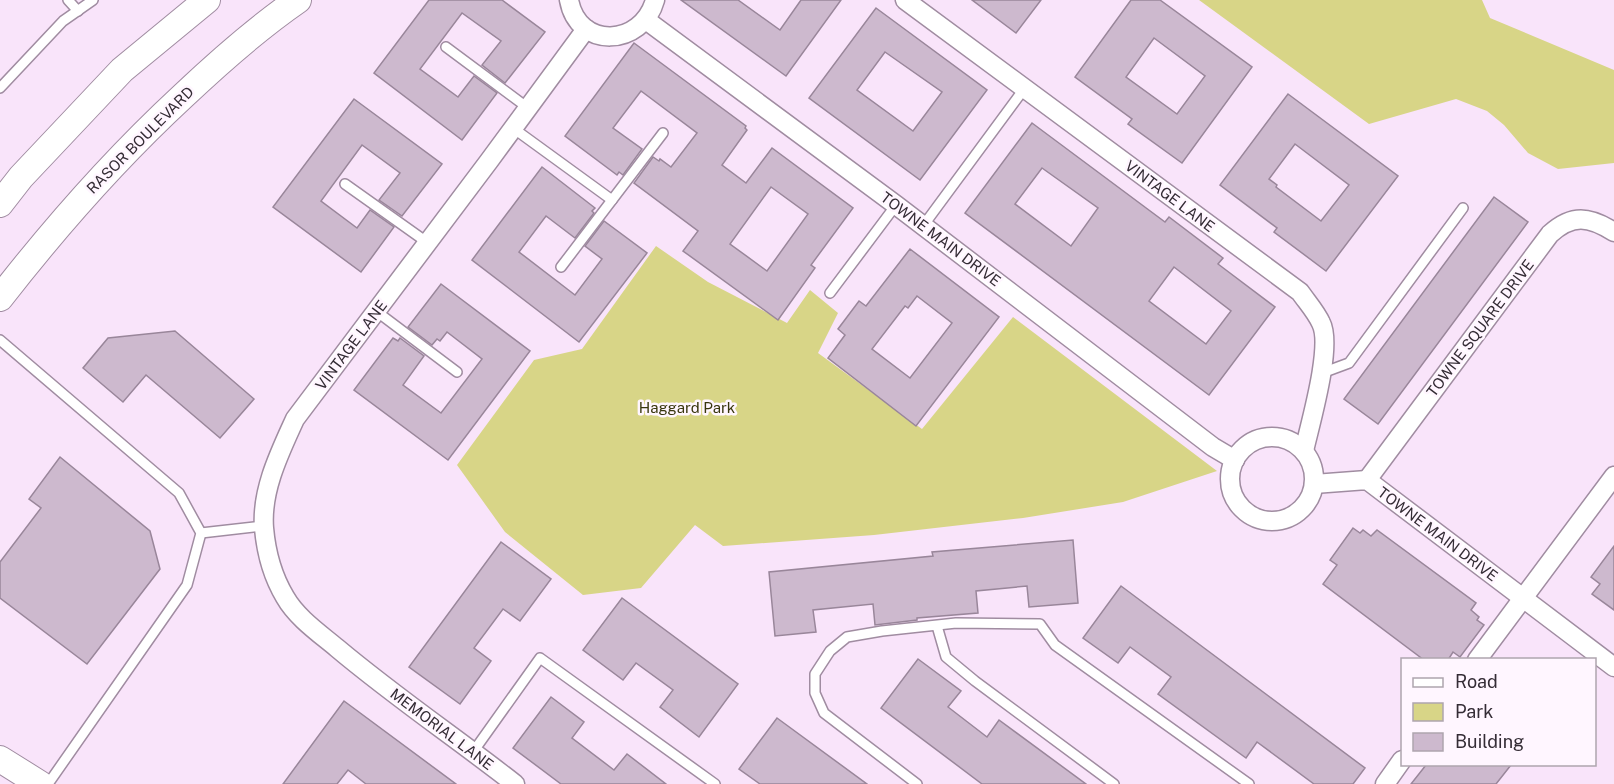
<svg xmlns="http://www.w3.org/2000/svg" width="1614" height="784" font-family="'Public Sans',sans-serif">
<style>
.green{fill:#d8d587}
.building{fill:#cdb9ce;stroke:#99869a;stroke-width:1.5;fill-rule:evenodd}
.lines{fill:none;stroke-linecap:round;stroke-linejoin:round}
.lane-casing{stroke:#a08ca1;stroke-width:12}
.street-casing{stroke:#a08ca1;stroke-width:21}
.secondary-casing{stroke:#a08ca1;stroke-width:28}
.lane{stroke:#fff;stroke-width:9}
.street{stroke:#fff;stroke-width:18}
.secondary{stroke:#fff;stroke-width:26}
.labels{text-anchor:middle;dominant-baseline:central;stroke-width:5;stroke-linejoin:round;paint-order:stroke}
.street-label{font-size:15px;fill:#342c35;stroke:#fff6ff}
.park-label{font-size:15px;fill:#38360e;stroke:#fff6ff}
</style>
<rect width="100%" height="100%" fill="#f9e4fa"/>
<g class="green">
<path d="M 1199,0 L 1482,0 L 1490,18 L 1614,70 L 1614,163 L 1558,169 L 1528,153 L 1504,125 L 1487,111 L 1456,99 L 1369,124 Z"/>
<path d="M 656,246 L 708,282 L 787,323 L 810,290 L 838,313 L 818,353 L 922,429 L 1013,317 L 1217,471 L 1123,502 L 1023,518 L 874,535 L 723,546 L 695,525 L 641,588 L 583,595 L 505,532 L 457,465 L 534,360 L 582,349 Z"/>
</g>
<g class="building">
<path d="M 429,0 L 502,0 L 545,32 L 505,83 L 482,65 L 501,41 L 462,13 L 420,69 L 458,97 L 474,76 L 497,93 L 462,140 L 374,73 Z"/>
<path d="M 681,0 L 738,0 L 780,30 L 801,0 L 841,0 L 786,76 Z"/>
<path d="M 972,0 L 1041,0 L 1016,33 Z"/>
<path d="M 1131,0 L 1160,0 L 1252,67 L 1182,163 L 1128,124 L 1132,119 L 1075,77 ZM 1154,38 L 1205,76 L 1177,114 L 1126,77 Z"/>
<path d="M 876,8 L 987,90 L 920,180 L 809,98 ZM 885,52 L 942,92 L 913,131 L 857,90 Z"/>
<path d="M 634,43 L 746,126 L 745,128 L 747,130 L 722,165 L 746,183 L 772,148 L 853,208 L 811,265 L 815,268 L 778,320 L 683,251 L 698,231 L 634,183 L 653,157 L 659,161 L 660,159 L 671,167 L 697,133 L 641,91 L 613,128 L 642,149 L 623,175 L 619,172 L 617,175 L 565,136 ZM 771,187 L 808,214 L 767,271 L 730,244 Z"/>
<path d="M 1288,94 L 1398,176 L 1326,271 L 1274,232 L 1277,228 L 1220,185 ZM 1295,144 L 1349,185 L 1321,221 L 1276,187 L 1277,185 L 1269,179 Z"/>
<path d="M 354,99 L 442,164 L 402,216 L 379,200 L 400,173 L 362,145 L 321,201 L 357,228 L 370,210 L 394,227 L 361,272 L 273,207 Z"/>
<path d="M 1032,123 L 1165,222 L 1169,217 L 1223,258 L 1218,264 L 1275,307 L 1209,395 L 965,213 ZM 1042,168 L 1098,208 L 1071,246 L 1015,204 ZM 1174,267 L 1231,311 L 1206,344 L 1149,301 Z"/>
<path d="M 542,167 L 595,208 L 592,211 L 594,213 L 575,238 L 546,216 L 519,252 L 575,295 L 602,259 L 585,246 L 604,221 L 647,253 L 579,342 L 472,260 Z"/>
<path d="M 1494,197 L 1528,222 L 1378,424 L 1344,399 Z"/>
<path d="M 910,249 L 999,317 L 916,426 L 828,358 L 845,335 L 838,329 L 859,301 L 866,306 ZM 917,296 L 952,323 L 910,378 L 872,349 L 905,306 L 908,308 Z"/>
<path d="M 441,284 L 530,351 L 448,460 L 354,390 L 393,338 L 398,341 L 400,338 L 424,356 L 403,385 L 441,413 L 482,359 L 447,332 L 440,341 L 437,339 L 432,345 L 408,327 Z"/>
<path d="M 175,331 L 254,399 L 220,438 L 146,375 L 123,402 L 83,368 L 108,338 Z"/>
<path d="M 60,457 L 150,531 L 160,569 L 87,664 L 0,598 L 0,562 L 41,508 L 29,499 Z"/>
<path d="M 1353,528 L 1360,533 L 1363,530 L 1371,536 L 1377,530 L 1476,603 L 1471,610 L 1479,617 L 1477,620 L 1484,625 L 1460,657 L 1453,652 L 1448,660 L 1424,660 L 1323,584 L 1337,565 L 1330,560 Z"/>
<path d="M 1073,540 L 1078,603 L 1029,607 L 1027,586 L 976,591 L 978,613 L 917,618 L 917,620 L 875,625 L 873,604 L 813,610 L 816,632 L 775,636 L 769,572 L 933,556 L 932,552 Z"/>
<path d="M 501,542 L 551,579 L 520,621 L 503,609 L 474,648 L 491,661 L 460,704 L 409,667 Z"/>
<path d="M 1614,546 L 1614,610 L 1592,594 L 1600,584 L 1591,577 Z"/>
<path d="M 1121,586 L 1365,768 L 1353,784 L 1314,784 L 1257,742 L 1246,758 L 1158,694 L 1171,677 L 1130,647 L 1118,663 L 1083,638 Z"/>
<path d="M 622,598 L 738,684 L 699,737 L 660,707 L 673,690 L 636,663 L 623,680 L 583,650 Z"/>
<path d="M 918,659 L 961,691 L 948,707 L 987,737 L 999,720 L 1086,784 L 982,784 L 881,708 Z"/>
<path d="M 551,697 L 584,722 L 572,738 L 614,770 L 627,754 L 666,784 L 561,784 L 513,748 Z"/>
<path d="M 344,701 L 456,784 L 366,784 L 348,770 L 337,784 L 283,784 Z"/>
<path d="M 777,718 L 867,784 L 760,784 L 739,769 Z"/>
<path d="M 1426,765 L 1511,765 L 1496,784 L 1411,784 Z"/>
</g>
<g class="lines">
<g class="lane-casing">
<g id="lane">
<path d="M 68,0 L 78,11"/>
<path d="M 446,47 L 528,108"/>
<path d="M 0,88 L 63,21 L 93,0"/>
<path d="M 513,128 L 612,200"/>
<path d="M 345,184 L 428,243"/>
<path d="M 923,226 L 1024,89"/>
<path d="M 561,267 L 663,133"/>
<path d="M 830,293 L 896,205"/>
<path d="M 376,311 L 457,372"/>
<path d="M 0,340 L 179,493 L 201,533 L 187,585 L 48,784"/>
<path d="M 1322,373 L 1349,363 L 1463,208"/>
<path d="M 201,533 L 263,526"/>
<path d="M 937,626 L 946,657 L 975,681 L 1114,784"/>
<path d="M 473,752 L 540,658 L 715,784"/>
<path d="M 917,784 L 824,713 L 815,693 L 815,674 L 830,651 L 847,637 L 882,631 L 956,623 L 1040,624 L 1055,645 L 1249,784"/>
</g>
</g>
<g class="street-casing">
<g id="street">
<path d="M 569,0 C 578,50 642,47 655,0"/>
<path d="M 905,0 L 1300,292 C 1307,302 1316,312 1321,323 C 1333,346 1310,424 1304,451"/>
<path d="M 646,20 L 896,205 L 1213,447 L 1235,460"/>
<circle cx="1272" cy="479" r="42"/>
<path d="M 1367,480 L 1550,234 C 1572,214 1589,216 1614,232"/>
<path d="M 1314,484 L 1367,480 L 1614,667"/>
<path d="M 1477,660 L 1614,476"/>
<path d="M 515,784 C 456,738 394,696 337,648 C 319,633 297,618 285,597 C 273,577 266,551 264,528 C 261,490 280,452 295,419 L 489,161 L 586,29"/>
<path d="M 1385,784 L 1402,760"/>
</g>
</g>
<g class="secondary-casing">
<g id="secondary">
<path d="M 0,204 L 21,177 L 122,70 L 207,0"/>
<path d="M 0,298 C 56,226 116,158 183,96 C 220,61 256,29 298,0"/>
<path d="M 0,759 L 40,784"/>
</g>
</g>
<use href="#lane" class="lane"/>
<use href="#street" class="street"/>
<use href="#secondary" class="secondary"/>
</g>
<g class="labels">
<g class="street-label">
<text transform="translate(140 140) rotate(-45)">RASOR BOULEVARD</text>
<text transform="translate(1170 196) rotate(37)">VINTAGE LANE</text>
<text transform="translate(941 239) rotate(37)">TOWNE MAIN DRIVE</text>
<text transform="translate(1480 328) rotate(-53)">TOWNE SQUARE DRIVE</text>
<text transform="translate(351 345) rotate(-53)">VINTAGE LANE</text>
<text transform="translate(1438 534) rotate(37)">TOWNE MAIN DRIVE</text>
<text transform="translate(442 729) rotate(37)">MEMORIAL LANE</text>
</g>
<g class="park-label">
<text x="687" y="407">Haggard Park</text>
</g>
</g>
<rect x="1401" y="658" width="195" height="108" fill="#fff6ff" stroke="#aea5ae" stroke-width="1.5"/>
<rect x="1413" y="678" width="30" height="9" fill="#ffffff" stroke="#aea5ae" stroke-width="1.5"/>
<text x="1455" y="688" font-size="18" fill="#342c35">Road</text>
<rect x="1413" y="703" width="30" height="18" fill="#d8d587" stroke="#aea5ae" stroke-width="1.5"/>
<text x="1455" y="718" font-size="18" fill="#342c35">Park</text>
<rect x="1413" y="733" width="30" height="18" fill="#cdb9ce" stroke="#aea5ae" stroke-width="1.5"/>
<text x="1455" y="748" font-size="18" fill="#342c35">Building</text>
</svg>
